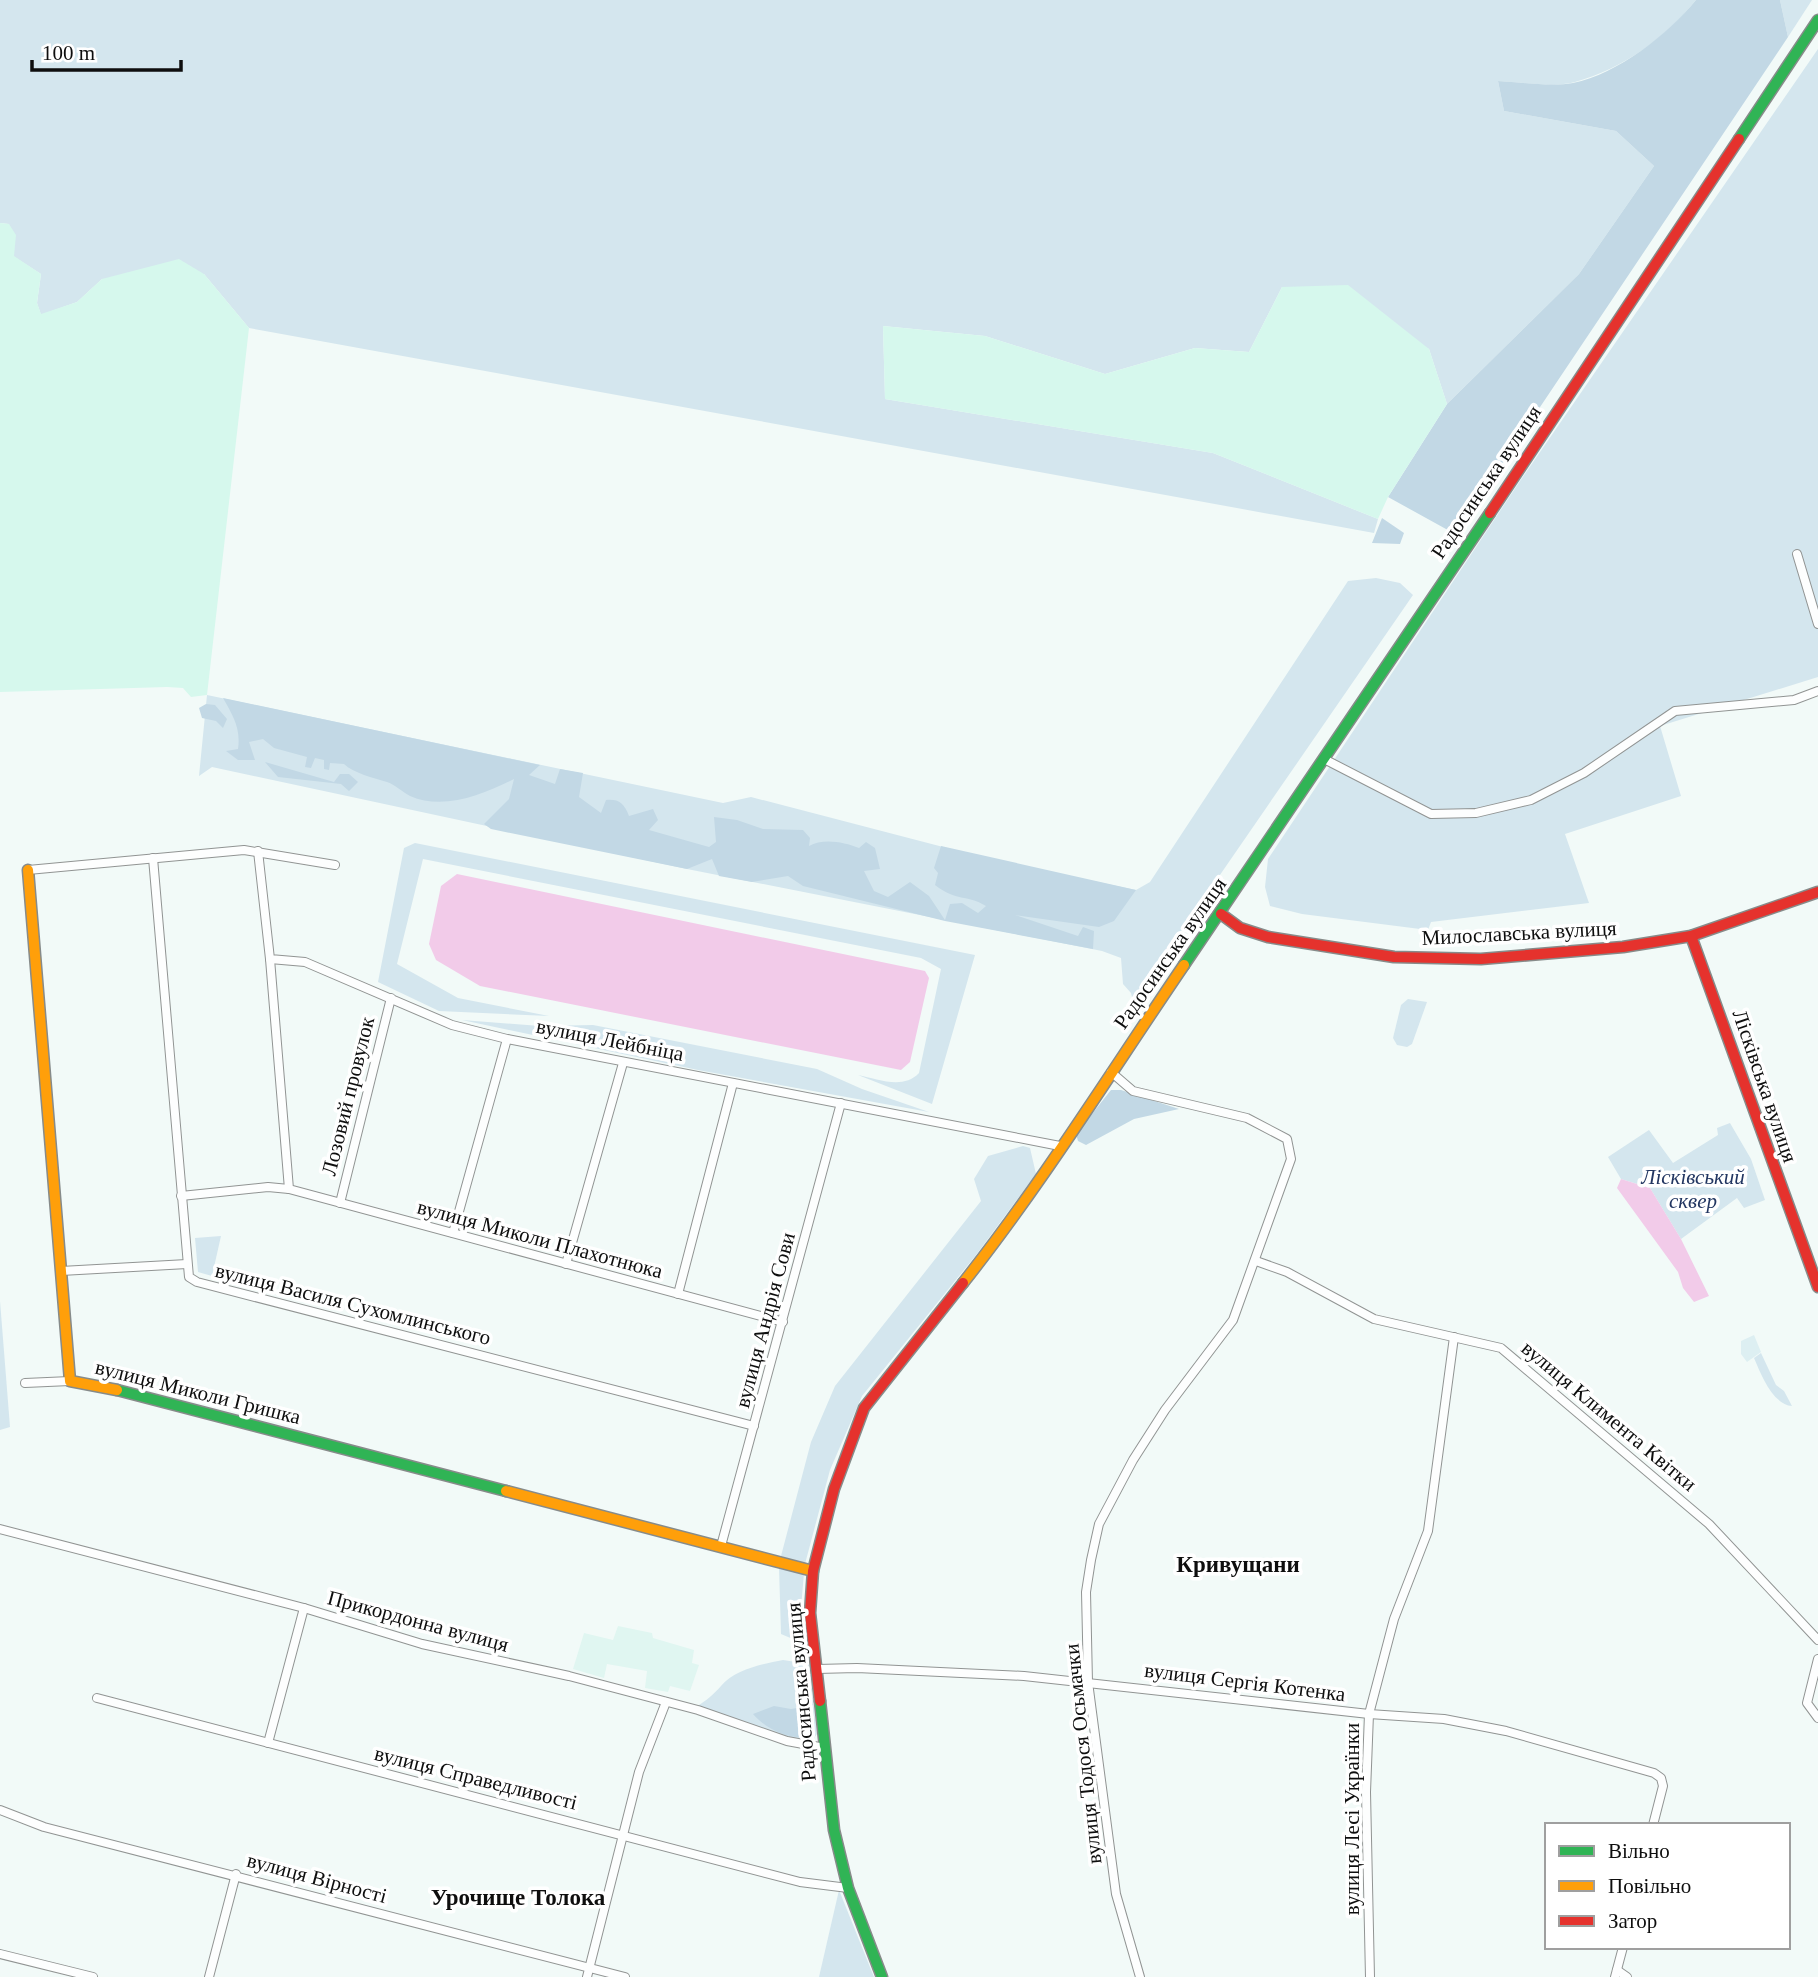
<svg xmlns="http://www.w3.org/2000/svg" width="1818" height="1977" font-family="Georgia,serif">
<style>
.farmland{fill:#e0f6f1}
.green{fill:#d4e6ee}
.forest{fill:#c2d8e5}
.sand{fill:#d6f8ed}
.pitch{fill:#ddeff2}
.water{fill:#f2cbe9}
.lines{fill:none;stroke-linecap:round;stroke-linejoin:round}
.street-casing{stroke:#919493;stroke-width:10}
.fast-casing{stroke:#878b8a;stroke-width:13}
.slow-casing{stroke:#878b8a;stroke-width:13}
.jam-casing{stroke:#878b8a;stroke-width:13}
.street{stroke:#fdfefe;stroke-width:8}
.fast{stroke:#30b455;stroke-width:10}
.slow{stroke:#ff9f0a;stroke-width:10}
.jam{stroke:#e5322d;stroke-width:10}
.labels{text-anchor:middle;dominant-baseline:central;stroke-width:7;stroke-linejoin:round;paint-order:stroke}
.street-label{font-size:21px;fill:#0e0e0e;stroke:#fff}
.park-label{font-size:21px;font-style:italic;fill:#223661;stroke:#fff}
.neighbourhood-label{font-size:23px;font-weight:bold;fill:#0e0e0e;stroke:#fff}
</style>
<rect width="100%" height="100%" fill="#f2faf8"/>
<path class="farmland" d="M 618,1626 L 652,1633 L 653,1638 L 694,1650 L 692,1663 L 699,1665 L 690,1691 L 670,1686 L 668,1692 L 645,1688 L 647,1671 L 607,1664 L 604,1678 L 573,1669 L 584,1633 L 613,1640 Z"/>
<g class="green">
<path d="M 0,0 L 1696,0 C 1665,38 1623,69 1575,82 C 1553,88 1521,82 1498,81 L 1504,111 L 1616,131 L 1654,166 L 1579,274 L 1447,404 L 1429,349 L 1282,287 L 1249,352 L 1195,348 L 1105,374 L 985,336 L 883,326 L 885,399 L 1213,453 L 1378,519 L 1374,533 L 249,328 L 204,274 L 102,279 L 77,302 L 41,315 L 37,303 L 41,274 L 13,256 L 9,224 L 0,223 Z"/>
<path d="M 1780,0 L 1812,0 L 1788,37 Z"/>
<path d="M 1818,49 L 1818,677 L 1660,726 L 1681,796 L 1565,834 L 1589,903 L 1431,922 L 1428,930 L 1302,914 L 1270,906 L 1265,887 L 1268,859 L 1520,481 Z"/>
<path d="M 1376,578 L 1400,583 L 1413,595 L 1133,1001 L 1131,993 L 1123,984 L 1121,958 L 1102,951 L 687,869 L 212,767 L 199,776 L 207,695 L 723,803 L 751,797 L 993,860 L 1136,890 L 1150,882 L 1348,581 Z"/>
<path d="M 415,843 L 975,955 L 932,1104 L 858,1075 C 878,1079 903,1090 919,1073 L 941,969 L 921,958 L 423,859 L 397,964 L 458,998 L 549,1016 L 439,1011 L 378,982 L 404,848 Z"/>
<path d="M 1408,999 L 1427,1002 L 1412,1044 L 1407,1047 L 1397,1045 L 1393,1038 L 1401,1005 Z"/>
<path d="M 462,1020 L 540,1026 L 593,1025 L 817,1069 L 862,1089 L 929,1112 L 698,1070 Z"/>
<path d="M 1730,1123 L 1751,1159 L 1765,1200 L 1744,1208 L 1737,1198 L 1681,1239 L 1650,1188 L 1621,1179 L 1608,1157 L 1649,1130 L 1673,1163 L 1718,1135 L 1717,1128 Z"/>
<path d="M 1023,1146 L 1030,1148 L 1036,1174 L 976,1255 L 862,1396 L 830,1470 L 805,1564 L 781,1556 L 811,1442 L 835,1386 L 981,1201 L 974,1179 L 988,1156 Z"/>
<path d="M 221,1236 L 212,1276 L 198,1272 L 195,1238 Z"/>
<path d="M 0,1301 L 10,1427 L 0,1430 Z"/>
<path d="M 1761,1353 L 1776,1385 L 1784,1391 L 1792,1406 C 1772,1404 1761,1374 1754,1358 Z"/>
<path d="M 779,1567 L 804,1573 L 801,1608 L 807,1645 L 781,1634 Z"/>
<path d="M 783,1660 L 809,1664 L 817,1734 L 811,1742 L 802,1742 L 696,1707 C 707,1700 713,1695 721,1686 C 735,1669 763,1664 783,1660 Z"/>
<path d="M 839,1890 L 874,1977 L 819,1977 Z"/>
</g>
<g class="forest">
<path d="M 1696,0 L 1780,0 L 1788,37 L 1455,534 L 1388,497 L 1447,404 L 1579,274 L 1654,166 L 1616,131 L 1504,111 L 1498,81 C 1521,82 1550,87 1573,83 C 1618,74 1668,34 1696,0 Z"/>
<path d="M 1382,518 L 1404,533 L 1400,544 L 1372,543 Z"/>
<path d="M 223,698 L 540,765 L 529,775 L 555,784 L 560,769 L 583,773 L 579,797 L 601,813 L 606,800 C 619,799 624,803 629,816 L 653,809 L 658,820 L 649,830 L 709,847 L 716,842 L 714,817 L 737,820 L 763,829 L 803,830 L 810,838 L 809,846 C 823,838 844,842 859,848 L 866,842 L 875,848 L 880,869 L 864,871 L 874,891 L 888,897 L 910,882 L 929,896 L 945,920 L 950,904 L 962,903 L 978,913 L 986,906 C 966,894 957,902 935,885 L 938,873 L 934,868 L 941,846 L 1136,890 L 1114,921 L 1099,927 L 1015,915 L 1078,936 L 1083,927 L 1094,931 L 1093,949 L 945,921 L 803,886 L 788,876 L 752,882 L 719,876 L 712,859 L 687,869 L 491,829 L 484,824 L 509,799 L 514,779 C 484,794 444,811 410,796 C 402,792 396,785 387,782 C 374,778 353,773 344,764 L 330,763 L 329,770 L 324,769 L 324,760 L 315,758 L 311,768 L 305,767 L 307,757 L 274,748 L 263,739 L 249,742 L 255,760 L 238,760 L 226,751 L 238,749 C 241,728 233,716 223,698 Z"/>
<path d="M 206,704 L 215,705 L 227,719 L 223,728 L 216,721 L 202,718 L 199,708 Z"/>
<path d="M 265,762 L 334,782 L 340,774 L 349,774 L 358,782 L 349,791 L 341,784 L 278,777 Z"/>
<path d="M 1111,1090 L 1121,1090 L 1179,1109 L 1134,1119 L 1086,1145 L 1078,1141 L 1076,1134 Z"/>
<path d="M 774,1706 L 791,1709 L 808,1706 L 812,1725 L 809,1737 C 788,1740 766,1729 753,1714 Z"/>
</g>
<g class="sand">
<path d="M 0,223 L 9,224 L 16,235 L 14,256 L 41,274 L 37,303 L 41,314 L 77,302 L 102,279 L 179,259 L 204,274 L 249,328 L 207,695 L 191,697 L 183,688 L 167,687 L 0,692 Z"/>
<path d="M 1348,285 L 1429,349 L 1447,404 L 1388,497 L 1378,519 L 1213,453 L 885,399 L 883,326 L 985,336 L 1105,374 L 1195,348 L 1249,352 L 1282,287 Z"/>
</g>
<path class="pitch" d="M 1754,1335 L 1761,1352 L 1747,1362 L 1741,1354 L 1741,1341 Z"/>
<g class="water">
<path d="M 457,874 L 925,971 L 929,978 L 910,1062 L 901,1070 L 480,986 L 436,960 L 429,944 L 441,886 Z"/>
<path d="M 1621,1179 L 1650,1188 L 1681,1239 L 1709,1296 L 1694,1302 L 1683,1288 L 1678,1272 L 1617,1188 Z"/>
</g>
<g class="lines">
<g class="street-casing">
<g id="street">
<path d="M 1797,554 L 1818,624"/>
<path d="M 1326,760 L 1431,814 L 1476,813 L 1531,800 L 1584,773 L 1675,711 L 1794,700 L 1818,691"/>
<path d="M 258,851 L 270,959 L 305,962 L 452,1025 L 507,1039 L 1060,1146"/>
<path d="M 153,858 L 189,1277 L 197,1282 L 754,1426"/>
<path d="M 28,870 L 244,850 L 335,865"/>
<path d="M 270,959 L 289,1189 L 783,1322"/>
<path d="M 1111,1072 L 1133,1091 L 1247,1118 L 1287,1139 L 1291,1159 L 1233,1320 L 1165,1410 L 1133,1460 L 1099,1524 L 1091,1560 L 1086,1592 L 1088,1682 L 1116,1894 L 1140,1977"/>
<path d="M 181,1196 L 268,1187 L 289,1189"/>
<path d="M 340,1203 L 391,998"/>
<path d="M 453,1233 L 507,1039"/>
<path d="M 1256,1261 L 1287,1272 L 1374,1319 L 1501,1348 L 1709,1524 L 1818,1640"/>
<path d="M 566,1264 L 623,1063"/>
<path d="M 61,1271 L 187,1264"/>
<path d="M 678,1294 L 733,1083"/>
<path d="M 25,1383 L 70,1381"/>
<path d="M 0,1529 L 304,1608 L 422,1644 L 569,1676 L 698,1710 L 787,1741 L 825,1748"/>
<path d="M 721,1546 L 841,1103"/>
<path d="M 1818,1659 L 1807,1703 L 1818,1718"/>
<path d="M 817,1669 L 857,1668 L 1024,1676 L 1369,1714 L 1444,1719 L 1506,1731 L 1654,1773 L 1661,1778 L 1663,1786 L 1653,1825"/>
<path d="M 97,1698 L 800,1882 L 848,1888"/>
<path d="M 268,1743 L 304,1608"/>
<path d="M 0,1810 L 44,1827 L 625,1977"/>
<path d="M 0,1954 L 93,1977"/>
<path d="M 1617,1970 L 1627,1977"/>
<path d="M 209,1977 L 236,1874"/>
<path d="M 587,1977 L 639,1772 L 666,1702"/>
<path d="M 1370,1977 L 1366,1792 L 1369,1714 L 1394,1619 L 1428,1531 L 1454,1337"/>
<path d="M 1615,1977 L 1623,1947"/>
</g>
</g>
<g class="fast-casing">
<g id="fast">
<path d="M 1739,139 L 1818,20"/>
<path d="M 1184,965 L 1490,513"/>
<path d="M 117,1390 L 506,1491"/>
<path d="M 820,1701 L 834,1830 L 848,1888 L 882,1977"/>
</g>
</g>
<g class="slow-casing">
<g id="slow">
<path d="M 28,870 L 70,1381 L 117,1390"/>
<path d="M 963,1283 C 1043,1182 1111,1072 1184,965"/>
<path d="M 506,1491 L 813,1571"/>
</g>
</g>
<g class="jam-casing">
<g id="jam">
<path d="M 1490,513 L 1739,139"/>
<path d="M 1221,914 L 1240,928 L 1268,937 L 1394,957 L 1481,959 L 1623,947 L 1691,936 L 1818,892"/>
<path d="M 1691,936 L 1818,1287"/>
<path d="M 820,1701 L 810,1613 L 813,1571 L 834,1489 L 864,1408 L 963,1283"/>
</g>
</g>
<use href="#street" class="street"/>
<use href="#fast" class="fast"/>
<use href="#slow" class="slow"/>
<use href="#jam" class="jam"/>
</g>
<g class="labels">
<g class="street-label">
<text transform="translate(1486 482) rotate(-56)">Радосинська вулиця</text>
<text transform="translate(1519 933) rotate(-3)">Милославська вулиця</text>
<text transform="translate(1170 953) rotate(-55)">Радосинська вулиця</text>
<text transform="translate(610 1040) rotate(11)">вулиця Лейбніца</text>
<text transform="translate(1765 1086) rotate(71)">Лісківська вулиця</text>
<text transform="translate(348 1096) rotate(-76)">Лозовий провулок</text>
<text transform="translate(540 1239) rotate(15)">вулиця Миколи Плахотнюка</text>
<text transform="translate(353 1304) rotate(14)">вулиця Василя Сухомлинського</text>
<text transform="translate(765 1320) rotate(-75)">вулиця Андрія Сови</text>
<text transform="translate(198 1392) rotate(14)">вулиця Миколи Гришка</text>
<text transform="translate(1609 1416) rotate(40)">вулиця Климента Квітки</text>
<text transform="translate(418 1621) rotate(15)">Прикордонна вулиця</text>
<text transform="translate(1245 1682) rotate(7)">вулиця Сергія Котенка</text>
<text transform="translate(801 1692) rotate(-95)">Радосинська вулиця</text>
<text transform="translate(1083 1754) rotate(-96)">вулиця Тодося Осьмачки</text>
<text transform="translate(476 1778) rotate(14)">вулиця Справедливості</text>
<text transform="translate(1352 1819) rotate(-90)">вулиця Лесі Українки</text>
<text transform="translate(317 1878) rotate(15)">вулиця Вірності</text>
</g>
<g class="park-label">
<text x="1693" y="1177">Лісківський<tspan x="1693" dy="24">сквер</tspan></text>
</g>
<g class="neighbourhood-label">
<text x="1238" y="1564">Кривущани</text>
<text x="518" y="1897">Урочище Толока</text>
</g>
</g>
<rect x="1545" y="1823" width="245" height="126" fill="#ffffff" stroke="#9f9f9f" stroke-width="2"/>
<rect x="1559" y="1846" width="35" height="10" fill="#30b455" stroke="#9f9f9f" stroke-width="2"/>
<text x="1608" y="1858" font-size="21" fill="#0e0e0e">Вільно</text>
<rect x="1559" y="1881" width="35" height="10" fill="#ff9f0a" stroke="#9f9f9f" stroke-width="2"/>
<text x="1608" y="1893" font-size="21" fill="#0e0e0e">Повільно</text>
<rect x="1559" y="1916" width="35" height="10" fill="#e5322d" stroke="#9f9f9f" stroke-width="2"/>
<text x="1608" y="1928" font-size="21" fill="#0e0e0e">Затор</text>
<path d="M32 60v10h149v-10" fill="none" stroke="#0e0e0e" stroke-width="3.5"/>
<text x="42" y="60" font-size="21" fill="#0e0e0e" stroke="#ffffff" stroke-width="5" paint-order="stroke">100 m</text>
</svg>
